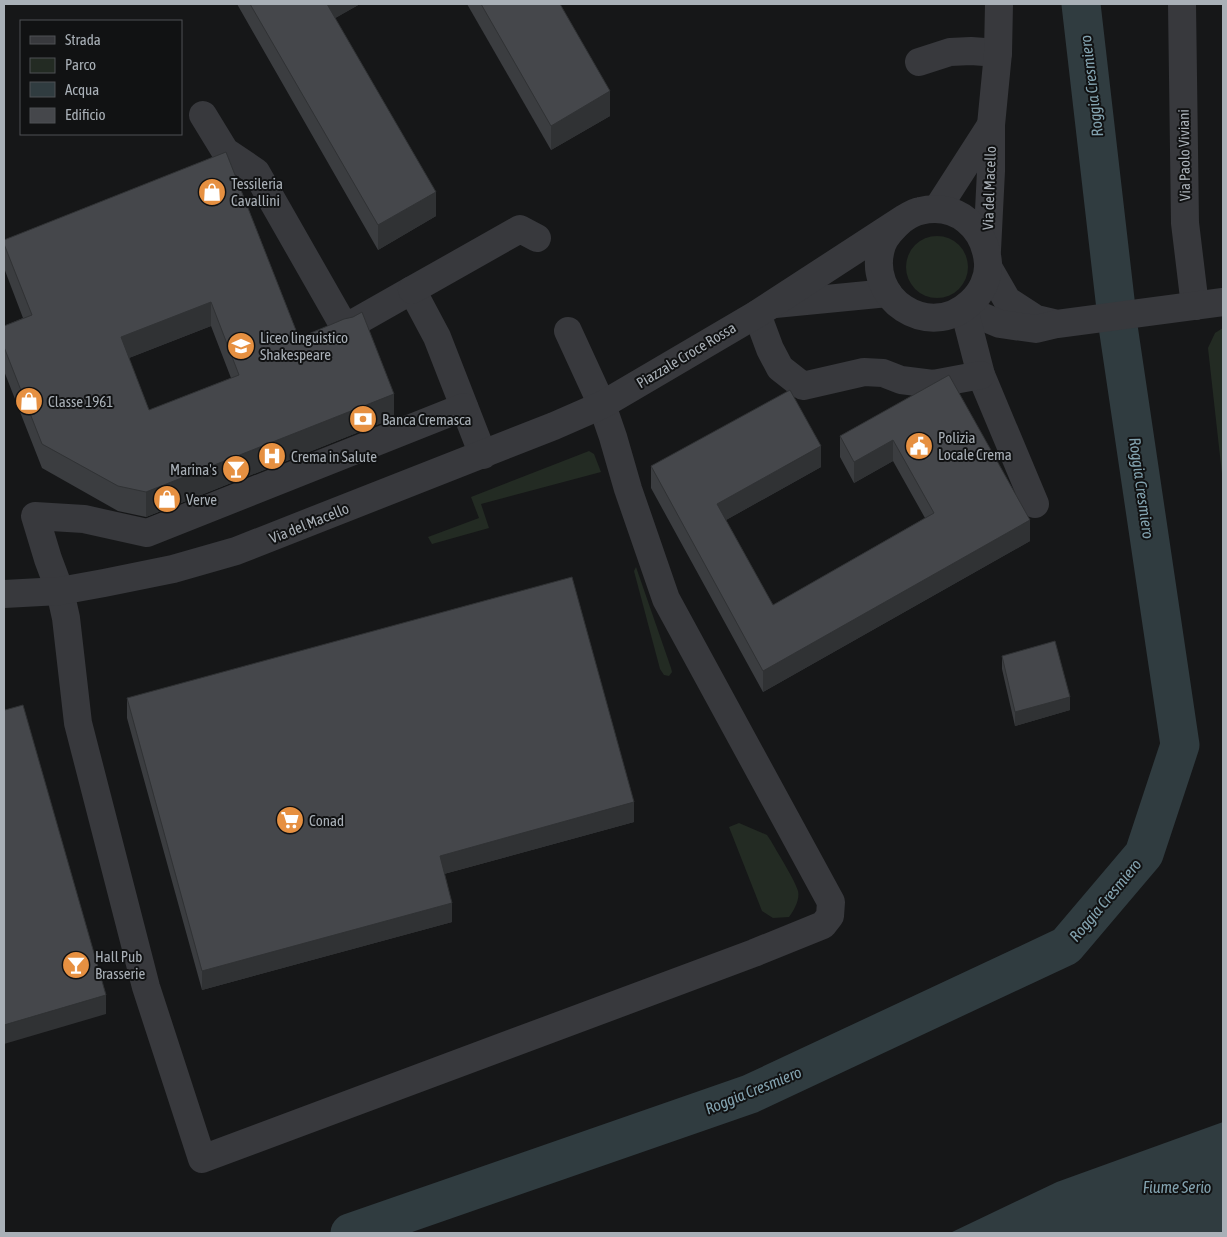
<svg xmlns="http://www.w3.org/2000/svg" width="1227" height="1237" font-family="'Asap Condensed',sans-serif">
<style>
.green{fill:#232b23}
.water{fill:#303c40}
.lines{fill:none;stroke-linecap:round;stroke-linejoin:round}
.canal{stroke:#303c40;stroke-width:39}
.minor{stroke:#38393d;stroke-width:28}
.wall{fill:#3b3d40;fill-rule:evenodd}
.shaded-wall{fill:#303234}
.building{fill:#45474b;stroke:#303234;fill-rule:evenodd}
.labels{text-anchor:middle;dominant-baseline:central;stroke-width:4;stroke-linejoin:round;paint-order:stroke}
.street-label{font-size:15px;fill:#a9b0b7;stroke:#111213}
.poi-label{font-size:15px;fill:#a9b0b7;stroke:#111213;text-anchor:start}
.water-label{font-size:16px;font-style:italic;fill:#83a3b0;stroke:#111213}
</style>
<rect width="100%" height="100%" fill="#161718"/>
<g class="green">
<circle cx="937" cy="267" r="31"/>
<path d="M 1223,328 L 1223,483 L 1208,348 L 1215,333 Z"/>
<path d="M 589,451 L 594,454 L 601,472 L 481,504 L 489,528 L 432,544 L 428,537 L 479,518 L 471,497 Z"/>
<path d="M 636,567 L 671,668 L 672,672 L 669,676 L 664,675 L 660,669 L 634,571 Z"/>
<path d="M 739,823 L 767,835 L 771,841 C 777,852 795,880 798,891 C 800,900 794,910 789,917 L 773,918 L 762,911 L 729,827 Z"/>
</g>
<path class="water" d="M 1223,1122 L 1223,1233 L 950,1233 L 1057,1182 Z"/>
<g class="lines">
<path class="canal" d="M 350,1233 L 750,1094 L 1066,946 L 1144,854 L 1180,745 L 1118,326 L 1081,4"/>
<g class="minor">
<path d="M 1182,4 L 1185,223 L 1195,306"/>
<path d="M 919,62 L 950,52 L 971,51 L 998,53"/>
<path d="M 203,115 L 225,151 L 256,172 L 345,328 L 412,290 L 437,337 L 483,455"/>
<path d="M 937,209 L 991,125"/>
<path d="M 987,250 L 991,171 L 991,125 L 998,53 L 999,4"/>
<path d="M 988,267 L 1007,300 L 1036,319 L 1053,323"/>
<path d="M 412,290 L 520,229 L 537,238"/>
<path d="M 775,304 L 888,293"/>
<path d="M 964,309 L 1000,324 L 1036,329 L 1057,324 L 1223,302"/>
<path d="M 964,309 L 981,375 L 1035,504"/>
<path d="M 757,314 L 770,349 L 780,368 L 803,386 L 864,372 L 883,373 L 901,380 L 933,384 L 981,375"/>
<path d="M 464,407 L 147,533 L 84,519 L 35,516 L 48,559 L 60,591 L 66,618 L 78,723 L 146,987 L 202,1159 L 754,953 L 823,925 L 830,916 L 831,902 L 666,599 L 628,489 L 613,437 L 602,405 L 568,331"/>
<path d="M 4,594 L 60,591 L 104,583 L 173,569 L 236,551 L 554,426 L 602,405 L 757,314 L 903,219 C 908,216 914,212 920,211 C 956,202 985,227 988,263 C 989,278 981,294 970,303 C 929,341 864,299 882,245 C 886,234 895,226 903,219"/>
</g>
</g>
<g class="wall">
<path d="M 237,4 L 360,4 L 335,18 L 436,216 L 378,250 Z"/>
<path d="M 467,4 L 560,4 L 610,116 L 551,150 Z"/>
<path d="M 226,152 L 299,338 L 394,418 L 146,517 L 118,511 L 42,468 L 4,371 L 4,326 L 23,318 L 4,268 L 4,240 ZM 211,326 L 231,378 L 149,410 L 129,358 Z"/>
<path d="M 949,375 L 1030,541 L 763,692 L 651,488 L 651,466 L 821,467 L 726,520 L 773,605 L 925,518 L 893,461 L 854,483 L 840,457 L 840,436 Z"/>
<path d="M 1002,656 L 1070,710 L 1015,726 L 1002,669 Z"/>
<path d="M 127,698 L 634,822 L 444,874 L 452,922 L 202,990 L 127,718 Z"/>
</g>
<g class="shaded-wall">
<path d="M 325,4 L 360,4 L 325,24 Z"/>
<path d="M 610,91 L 610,116 L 551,150 L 551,126 Z"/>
<path d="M 436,192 L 436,216 L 378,250 L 378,225 Z"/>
<path d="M 211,302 L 211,326 L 121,361 L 121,337 Z"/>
<path d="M 394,394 L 394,418 L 146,517 L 146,492 Z"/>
<path d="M 893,440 L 893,461 L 854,483 L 854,462 Z"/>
<path d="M 821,446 L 821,467 L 717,525 L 717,504 Z"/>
<path d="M 1030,520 L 1030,541 L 763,692 L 763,671 Z"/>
<path d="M 1070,697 L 1070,710 L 1015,726 L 1015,712 Z"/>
<path d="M 634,802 L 634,822 L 440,875 L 440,856 Z"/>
<path d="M 452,903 L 452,922 L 202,990 L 202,971 Z"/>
<path d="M 106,995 L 106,1014 L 4,1044 L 4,1025 Z"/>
</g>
<g class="building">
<path d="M 250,4 L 327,4 L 436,192 L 378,225 Z"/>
<path d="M 481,4 L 560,4 L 610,91 L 551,126 Z"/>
<path d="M 226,152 L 299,338 L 344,319 L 353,317 L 362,312 L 394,394 L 146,492 L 118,486 L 42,444 L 4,347 L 4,326 L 32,315 L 4,244 L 4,240 ZM 211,302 L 239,375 L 149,410 L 121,337 Z"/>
<path d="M 949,375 L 1030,520 L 763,671 L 651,466 L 790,390 L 821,446 L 717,504 L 773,605 L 934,513 L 893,440 L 854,462 L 840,436 Z"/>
<path d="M 572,577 L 634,802 L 440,856 L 452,903 L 202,971 L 127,698 Z"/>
<path d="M 1055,641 L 1070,697 L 1015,712 L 1002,656 Z"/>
<path d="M 23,705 L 106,995 L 4,1025 L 4,706 L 5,710 Z"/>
</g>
<defs>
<g id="shop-disc" transform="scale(1.4375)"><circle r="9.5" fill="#e69041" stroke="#111213"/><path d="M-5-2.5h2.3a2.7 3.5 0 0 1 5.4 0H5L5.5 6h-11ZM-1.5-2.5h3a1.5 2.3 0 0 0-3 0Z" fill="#fff"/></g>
<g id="university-disc" transform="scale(1.4375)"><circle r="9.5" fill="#e69041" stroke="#111213"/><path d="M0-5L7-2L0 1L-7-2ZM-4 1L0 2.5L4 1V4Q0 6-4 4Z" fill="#fff"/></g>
<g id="bank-disc" transform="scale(1.4375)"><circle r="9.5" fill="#e69041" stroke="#111213"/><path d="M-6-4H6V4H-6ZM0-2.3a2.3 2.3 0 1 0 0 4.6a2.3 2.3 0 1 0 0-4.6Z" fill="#fff"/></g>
<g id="civic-disc" transform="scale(1.4375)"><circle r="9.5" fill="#e69041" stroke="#111213"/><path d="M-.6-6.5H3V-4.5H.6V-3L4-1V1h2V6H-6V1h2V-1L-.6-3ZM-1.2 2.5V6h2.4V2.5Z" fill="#fff"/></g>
<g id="hospital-disc" transform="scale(1.4375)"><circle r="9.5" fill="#e69041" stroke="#111213"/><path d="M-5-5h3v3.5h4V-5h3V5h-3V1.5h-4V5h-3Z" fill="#fff"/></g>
<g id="bar-disc" transform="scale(1.4375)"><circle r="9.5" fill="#e69041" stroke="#111213"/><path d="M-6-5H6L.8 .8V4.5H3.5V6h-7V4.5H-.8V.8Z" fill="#fff"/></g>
<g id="supermarket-disc" transform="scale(1.4375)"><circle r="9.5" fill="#e69041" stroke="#111213"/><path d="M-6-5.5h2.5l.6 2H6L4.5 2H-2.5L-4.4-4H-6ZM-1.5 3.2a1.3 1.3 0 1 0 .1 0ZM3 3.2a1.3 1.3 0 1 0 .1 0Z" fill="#fff"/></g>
</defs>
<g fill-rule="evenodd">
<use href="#shop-disc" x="212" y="192"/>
<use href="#university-disc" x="241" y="346"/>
<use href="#shop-disc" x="29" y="401"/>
<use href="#bank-disc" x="363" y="419"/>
<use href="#civic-disc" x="919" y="446"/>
<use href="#hospital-disc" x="272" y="456"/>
<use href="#bar-disc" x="236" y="469"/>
<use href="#shop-disc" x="167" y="499"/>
<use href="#supermarket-disc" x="290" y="820"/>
<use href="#bar-disc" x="76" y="965"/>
</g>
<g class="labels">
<g class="street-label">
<text transform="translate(1184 155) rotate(-91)">Via Paolo Viviani</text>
<text transform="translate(989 188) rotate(-88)">Via del Macello</text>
<text transform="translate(686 355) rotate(-31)">Piazzale Croce Rossa</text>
<text transform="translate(309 523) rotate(-22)">Via del Macello</text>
</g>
<g class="poi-label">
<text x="231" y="183">Tessileria<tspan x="231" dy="17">Cavallini</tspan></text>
<text x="260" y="337">Liceo linguistico<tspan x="260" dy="17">Shakespeare</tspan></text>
<text x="48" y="401">Classe 1961</text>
<text x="382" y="419">Banca Cremasca</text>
<text x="938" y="437">Polizia<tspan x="938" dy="17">Locale Crema</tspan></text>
<text x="291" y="456">Crema in Salute</text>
<text x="217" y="469" text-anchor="end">Marina's</text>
<text x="186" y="499">Verve</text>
<text x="309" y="820">Conad</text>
<text x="95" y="956">Hall Pub<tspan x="95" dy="17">Brasserie</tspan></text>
</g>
<g class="water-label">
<text transform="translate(1091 86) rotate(-97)">Roggia Cresmiero</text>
<text transform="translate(1142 488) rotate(82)">Roggia Cresmiero</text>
<text transform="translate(1105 900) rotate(-50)">Roggia Cresmiero</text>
<text transform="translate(753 1090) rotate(-22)">Roggia Cresmiero</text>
<text x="1177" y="1187">Fiume Serio</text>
</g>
</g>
<rect width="1227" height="1237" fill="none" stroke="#a9b0b7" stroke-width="10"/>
<rect x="20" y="20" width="162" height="115" fill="#111213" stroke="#4e5155"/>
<rect x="30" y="36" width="25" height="8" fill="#38393d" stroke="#4e5155"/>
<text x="65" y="45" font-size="15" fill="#a9b0b7">Strada</text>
<rect x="30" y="58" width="25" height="15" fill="#232b23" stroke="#4e5155"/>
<text x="65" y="70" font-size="15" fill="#a9b0b7">Parco</text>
<rect x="30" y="82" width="25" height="15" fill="#303c40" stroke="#4e5155"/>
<text x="65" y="95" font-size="15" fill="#a9b0b7">Acqua</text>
<rect x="30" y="108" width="25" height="15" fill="#45474b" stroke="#4e5155"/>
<text x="65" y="120" font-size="15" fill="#a9b0b7">Edificio</text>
</svg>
